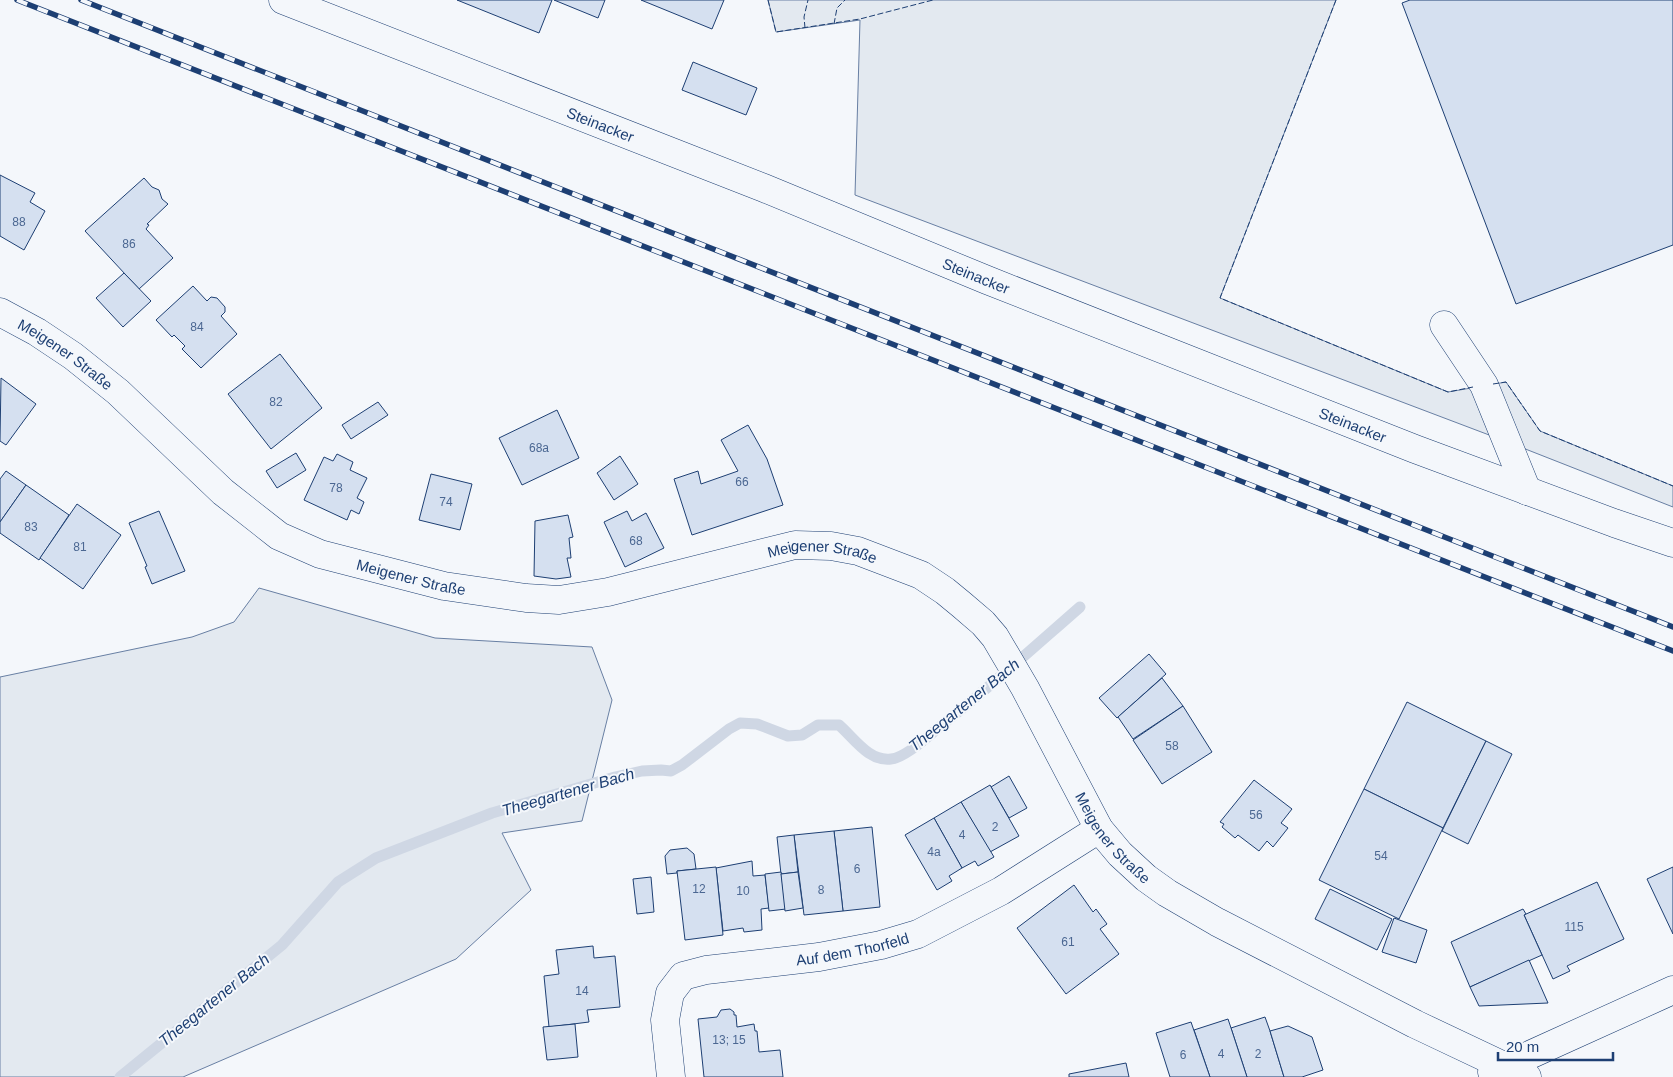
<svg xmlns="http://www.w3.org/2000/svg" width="1673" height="1077" font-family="Helvetica,sans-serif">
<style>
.green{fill:#e3e9f0;stroke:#687fa3}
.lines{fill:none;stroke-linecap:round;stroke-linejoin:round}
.stream{stroke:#cfd7e4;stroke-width:11}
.building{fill:#d5e0f0;stroke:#1d3f73}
.minor-casing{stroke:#1d3f73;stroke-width:29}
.minor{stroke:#f4f7fb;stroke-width:28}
.rail-casing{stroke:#1d3f73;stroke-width:5.5}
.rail{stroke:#f4f7fb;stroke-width:4;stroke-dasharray:11;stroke-linecap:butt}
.fence{stroke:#1d3f73;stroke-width:1;stroke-dasharray:6 2.5;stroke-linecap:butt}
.labels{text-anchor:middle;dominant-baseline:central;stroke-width:4;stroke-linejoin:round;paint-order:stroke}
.number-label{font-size:12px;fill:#4b6792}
.street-label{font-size:15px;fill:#1d3f73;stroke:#f4f7fb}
.water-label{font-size:16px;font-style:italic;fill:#1d3f73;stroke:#f4f7fb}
</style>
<rect width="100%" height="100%" fill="#f4f7fb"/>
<g class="green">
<path d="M 768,0 L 1336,0 L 1220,298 L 1448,392 L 1506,382 L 1540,431 L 1673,486 L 1673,507 L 1505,441 L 855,195 L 860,20 L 776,32 Z"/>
<path d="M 259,588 L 435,638 L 592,647 L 612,700 L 582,821 L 502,833 L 531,890 L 456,959 L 183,1077 L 0,1077 L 0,677 L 192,637 L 234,622 Z"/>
</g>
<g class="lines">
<path class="stream" d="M 120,1077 L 282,945 L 338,882 L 376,858 L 492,813 L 615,777 L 642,771 L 661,770 L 671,771 L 682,765 L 729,729 L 740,723 L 757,724 L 788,736 L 802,735 L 818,725 L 839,725 C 854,738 869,762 891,759 C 904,758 928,737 938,728 C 987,690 1033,648 1080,607"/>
</g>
<g class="building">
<path d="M 457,0 L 552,0 L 539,33 Z"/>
<path d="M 554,0 L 605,0 L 598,18 Z"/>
<path d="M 641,0 L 724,0 L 712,29 Z"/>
<path d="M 1410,0 L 1673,0 L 1673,245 L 1516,304 L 1402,3 Z"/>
<path d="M 693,62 L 757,88 L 746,115 L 682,90 Z"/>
<path d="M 0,175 L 35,193 L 30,202 L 45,211 L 24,250 L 0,236 Z"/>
<path d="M 144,178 L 152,187 L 159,190 L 162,199 L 168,204 L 147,224 L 149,225 L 146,229 L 173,258 L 139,289 L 85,231 Z"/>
<path d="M 124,273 L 151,301 L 123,327 L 96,298 Z"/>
<path d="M 193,286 L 207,301 L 211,297 L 217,298 L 225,307 L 225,312 L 221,316 L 237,334 L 201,368 L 182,349 L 185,346 L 174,335 L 172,337 L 156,320 Z"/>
<path d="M 280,354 L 322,408 L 271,449 L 228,394 Z"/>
<path d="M 1,378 L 36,404 L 6,445 L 0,441 Z"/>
<path d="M 378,402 L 388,415 L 351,439 L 342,425 Z"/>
<path d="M 557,410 L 579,458 L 522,485 L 499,438 Z"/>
<path d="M 748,425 L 767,459 L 783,505 L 692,535 L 674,479 L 698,471 L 701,484 L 738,471 L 721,440 Z"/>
<path d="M 296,453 L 306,470 L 277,488 L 266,471 Z"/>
<path d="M 337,454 L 353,462 L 350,470 L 367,478 L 357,498 L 364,502 L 359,514 L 351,510 L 347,520 L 304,500 L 324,457 L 333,461 Z"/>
<path d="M 620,456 L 638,484 L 614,500 L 597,473 Z"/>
<path d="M 6,471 L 26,485 L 0,522 L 0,479 Z"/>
<path d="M 431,474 L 472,484 L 460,530 L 419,520 Z"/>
<path d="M 26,485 L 69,515 L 39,560 L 0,533 L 0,522 Z"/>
<path d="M 77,504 L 121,535 L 83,589 L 40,558 Z"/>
<path d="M 159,511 L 185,571 L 152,584 L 145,567 L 147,566 L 129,523 Z"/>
<path d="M 627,511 L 632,521 L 646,513 L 664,548 L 625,567 L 604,522 Z"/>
<path d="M 568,515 L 573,537 L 569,538 L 571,558 L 567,558 L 571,577 L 556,579 L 534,576 L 535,521 Z"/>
<path d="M 1149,654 L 1166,674 L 1117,718 L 1099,698 Z"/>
<path d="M 1162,678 L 1183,706 L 1133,739 L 1118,717 Z"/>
<path d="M 1407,702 L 1486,741 L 1443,828 L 1364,789 Z"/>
<path d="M 1183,706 L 1212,752 L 1162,784 L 1133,740 Z"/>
<path d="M 1486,741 L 1512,754 L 1468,844 L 1442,831 Z"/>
<path d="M 1009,776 L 1027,808 L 1009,818 L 991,787 Z"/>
<path d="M 1254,780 L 1292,809 L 1281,823 L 1288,828 L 1273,847 L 1267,841 L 1259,851 L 1238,835 L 1235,838 L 1222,827 L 1224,824 L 1220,822 Z"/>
<path d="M 990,785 L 1019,836 L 990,852 L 961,802 Z"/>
<path d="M 1364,789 L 1443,828 L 1399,919 L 1319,880 Z"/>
<path d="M 961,802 L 994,857 L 978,866 L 975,861 L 962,868 L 934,818 Z"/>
<path d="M 934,818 L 962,868 L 949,876 L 952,881 L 937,890 L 905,835 Z"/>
<path d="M 872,827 L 880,907 L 843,911 L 834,831 Z"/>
<path d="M 834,831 L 843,911 L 804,915 L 794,835 Z"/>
<path d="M 794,835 L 798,872 L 781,874 L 777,837 Z"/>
<path d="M 687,848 L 694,854 L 696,869 L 677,871 L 677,873 L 667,874 L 665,856 L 670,850 Z"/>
<path d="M 752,861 L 753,876 L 765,875 L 769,908 L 761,909 L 762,930 L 744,932 L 743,928 L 723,931 L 716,868 Z"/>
<path d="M 716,867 L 723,935 L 685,940 L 677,871 Z"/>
<path d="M 1673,867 L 1673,934 L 1647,879 Z"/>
<path d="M 781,872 L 786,909 L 769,911 L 765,874 Z"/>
<path d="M 798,872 L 803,908 L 785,911 L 781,874 Z"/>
<path d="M 651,877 L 654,912 L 637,914 L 633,879 Z"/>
<path d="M 1597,882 L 1624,939 L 1567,966 L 1570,971 L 1553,979 L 1524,915 Z"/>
<path d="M 1074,885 L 1093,912 L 1096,909 L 1107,924 L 1100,929 L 1119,954 L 1066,994 L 1017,928 Z"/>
<path d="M 1330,889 L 1392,919 L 1377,950 L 1315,919 Z"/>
<path d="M 1523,909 L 1526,914 L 1524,915 L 1542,955 L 1470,987 L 1451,942 Z"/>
<path d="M 1394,918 L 1427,930 L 1416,963 L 1382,952 Z"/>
<path d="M 593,946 L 594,958 L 615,956 L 620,1007 L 587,1010 L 589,1022 L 549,1027 L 544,976 L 559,974 L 556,950 Z"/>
<path d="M 1529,960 L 1548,1003 L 1479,1006 L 1470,987 Z"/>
<path d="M 730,1009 L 734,1012 L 734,1015 L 736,1015 L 737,1027 L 754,1024 L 755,1031 L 757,1031 L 759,1052 L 780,1050 L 783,1077 L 704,1077 L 698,1019 L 717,1017 L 721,1010 Z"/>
<path d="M 1265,1017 L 1270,1031 L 1284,1077 L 1247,1077 L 1231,1028 Z"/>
<path d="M 1228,1019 L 1231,1028 L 1247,1077 L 1210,1077 L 1194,1030 Z"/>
<path d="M 1191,1022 L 1210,1077 L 1170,1077 L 1156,1033 Z"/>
<path d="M 575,1024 L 578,1057 L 547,1060 L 543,1027 Z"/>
<path d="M 1288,1026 L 1312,1037 L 1323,1070 L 1302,1077 L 1284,1077 L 1270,1031 Z"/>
<path d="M 1126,1063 L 1129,1077 L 1069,1077 L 1069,1074 Z"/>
</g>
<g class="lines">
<g class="minor-casing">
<g id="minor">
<path id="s1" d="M 283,0 L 764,188 L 987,280 L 1415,449 L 1614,523 L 1673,543"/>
<path id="s2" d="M 0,312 L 37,332 L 73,356 L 118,392 L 223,492 L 279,536 L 320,554 L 444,586 L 526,598 L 559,600 L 608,592 L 795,545 L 831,546 L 858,551 L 921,575 L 945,591 L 962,605 L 983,623 L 995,637 L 1025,688 L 1099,829 L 1120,854 L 1146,878 L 1167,893 L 1217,922 L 1415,1024 L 1527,1077"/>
<path d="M 1444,325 L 1484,385 L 1527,491"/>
<path d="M 1492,1072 L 1673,990"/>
<path id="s3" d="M 671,1077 L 665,1020 L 670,993 L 683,976 L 706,970 L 819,957 L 881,945 L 918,934 L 1001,891 L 1099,829"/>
</g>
</g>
<use href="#minor" class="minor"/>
<g class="rail-casing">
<g id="rail">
<path d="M 17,0 L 1673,651"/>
<path d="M 81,0 L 1673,627"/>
</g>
</g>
<use href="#rail" class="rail"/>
<g class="fence">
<path d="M 768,0 L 776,32 L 860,19 L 933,0"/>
<path d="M 1336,0 L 1220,298 L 1448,392 L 1473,387"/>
<path d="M 834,24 L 837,8 L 845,0"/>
<path d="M 805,28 L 804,17 L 808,0"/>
<path d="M 1493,384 L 1506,382 L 1540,431 L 1673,486"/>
</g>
</g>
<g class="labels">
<g class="number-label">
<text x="19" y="222">88</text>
<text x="129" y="244">86</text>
<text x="197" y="327">84</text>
<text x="276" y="402">82</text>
<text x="539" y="448">68a</text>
<text x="742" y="482">66</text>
<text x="336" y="488">78</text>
<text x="446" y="502">74</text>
<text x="31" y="527">83</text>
<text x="636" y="541">68</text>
<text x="80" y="547">81</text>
<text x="1172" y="746">58</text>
<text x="1256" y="815">56</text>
<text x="995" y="827">2</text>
<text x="962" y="835">4</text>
<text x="934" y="852">4a</text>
<text x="1381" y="856">54</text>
<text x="857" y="869">6</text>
<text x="699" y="889">12</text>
<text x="821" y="890">8</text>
<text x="743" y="891">10</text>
<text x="1574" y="927">115</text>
<text x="1068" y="942">61</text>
<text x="582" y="991">14</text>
<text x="729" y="1040">13; 15</text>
<text x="1221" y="1054">4</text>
<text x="1258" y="1054">2</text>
<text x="1183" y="1055">6</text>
</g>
<g class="street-label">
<text stroke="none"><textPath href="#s1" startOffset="341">Steinacker</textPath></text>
<text stroke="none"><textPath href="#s1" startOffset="746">Steinacker</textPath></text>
<text stroke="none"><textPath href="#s2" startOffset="78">Meigener Straße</textPath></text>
<text stroke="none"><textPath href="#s1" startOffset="1151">Steinacker</textPath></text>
<text stroke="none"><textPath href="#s2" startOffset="918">Meigener Straße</textPath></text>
<text stroke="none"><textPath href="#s2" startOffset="498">Meigener Straße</textPath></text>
<text stroke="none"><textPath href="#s2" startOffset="1352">Meigener Straße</textPath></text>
<text stroke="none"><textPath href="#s3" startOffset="278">Auf dem Thorfeld</textPath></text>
</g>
<g class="water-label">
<text transform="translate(964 705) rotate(-39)">Theegartener Bach</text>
<text transform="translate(568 792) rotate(-16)">Theegartener Bach</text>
<text transform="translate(214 1000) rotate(-39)">Theegartener Bach</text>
</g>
</g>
<path d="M1498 1052v8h115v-8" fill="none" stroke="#1d3f73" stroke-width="2.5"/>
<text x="1506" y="1052" font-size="15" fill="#1d3f73" stroke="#f4f7fb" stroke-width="4" paint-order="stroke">20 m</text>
</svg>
